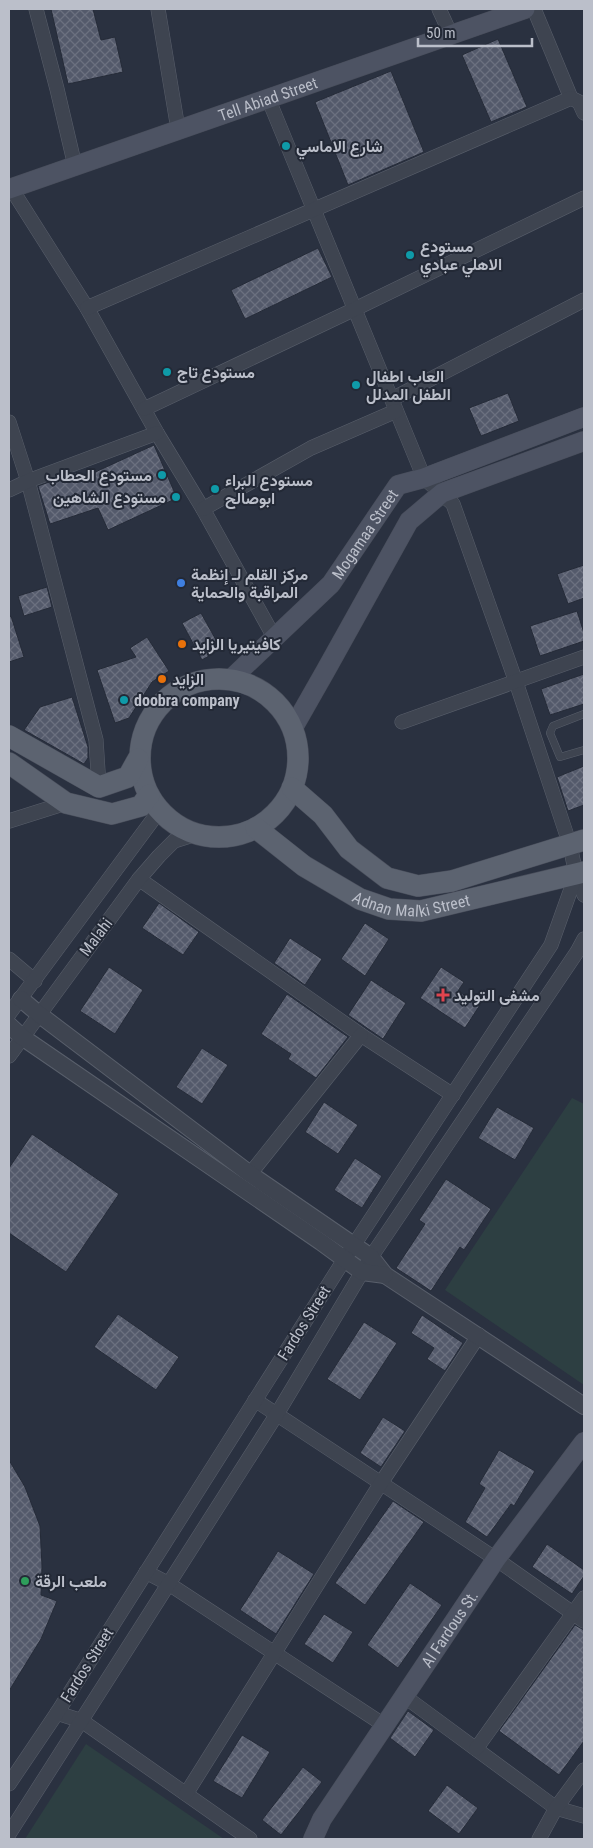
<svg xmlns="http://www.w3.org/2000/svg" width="593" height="1848" font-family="'Roboto Condensed',Vazirmatn,sans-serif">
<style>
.green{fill:#2d3f42}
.building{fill:url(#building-cross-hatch);stroke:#252b38}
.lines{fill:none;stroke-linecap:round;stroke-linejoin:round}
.service-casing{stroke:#595f6b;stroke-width:8}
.minor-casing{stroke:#595f6b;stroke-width:15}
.tertiary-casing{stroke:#595f6b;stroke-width:18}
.secondary-casing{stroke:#484d5a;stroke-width:20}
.primary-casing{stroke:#484d5a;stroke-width:22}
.service{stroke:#3e4450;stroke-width:7}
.minor{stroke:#3e4450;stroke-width:14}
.tertiary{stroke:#3e4450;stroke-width:16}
.secondary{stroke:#4d5363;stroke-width:19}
.primary{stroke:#5c6370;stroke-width:21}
.culture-dot{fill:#0f9aa8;stroke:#232936;stroke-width:2}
.shop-dot{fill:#3f7fe0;stroke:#232936;stroke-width:2}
.food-dot{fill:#e8710a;stroke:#232936;stroke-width:2}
.health-dot{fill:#e0444e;stroke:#232936;stroke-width:2}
.leisure-dot{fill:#2e9e5b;stroke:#232936;stroke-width:2}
.labels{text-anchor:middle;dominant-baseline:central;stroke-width:4;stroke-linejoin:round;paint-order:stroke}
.street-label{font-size:16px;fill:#bbbfca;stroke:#232936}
.poi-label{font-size:16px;font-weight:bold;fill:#bbbfca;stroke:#232936;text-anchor:start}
</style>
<defs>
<pattern id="building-cross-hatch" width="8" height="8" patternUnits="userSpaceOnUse" patternTransform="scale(1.25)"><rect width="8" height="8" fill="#545a6b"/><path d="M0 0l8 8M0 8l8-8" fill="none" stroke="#6b707f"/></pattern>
</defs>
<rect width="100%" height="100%" fill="#2a3140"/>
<g class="green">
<path d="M 572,1098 L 584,1104 L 584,1385 L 445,1290 Z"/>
<path d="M 86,1744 L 224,1839 L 25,1839 Z"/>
</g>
<g class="building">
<path d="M 51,9 L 93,9 L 101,40 L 115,37 L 123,72 L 68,84 Z"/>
<path d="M 498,39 L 527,107 L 491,122 L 462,55 Z"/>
<path d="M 391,71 L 424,152 L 348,185 L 315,102 Z"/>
<path d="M 318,248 L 332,277 L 245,319 L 231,290 Z"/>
<path d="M 508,393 L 519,421 L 481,436 L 469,408 Z"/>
<path d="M 154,445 L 177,498 L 108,530 L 98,508 L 50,524 L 38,486 L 78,472 L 80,479 Z"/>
<path d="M 584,565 L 584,598 L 568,604 L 557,574 Z"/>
<path d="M 47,587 L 52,607 L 24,616 L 18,596 Z"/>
<path d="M 577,611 L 584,633 L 584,641 L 540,656 L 530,626 Z"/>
<path d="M 201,613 L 221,649 L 202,660 L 182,623 Z"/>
<path d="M 11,616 L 24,657 L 9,662 L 9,617 Z"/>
<path d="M 147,637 L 169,671 L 152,682 L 129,718 L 115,723 L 97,670 L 136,657 L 130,648 Z"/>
<path d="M 584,674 L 584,704 L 550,715 L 541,689 Z"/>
<path d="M 72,697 L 88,747 L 88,758 L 84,764 L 24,730 L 40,707 Z"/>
<path d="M 584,766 L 584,805 L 568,811 L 557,777 Z"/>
<path d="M 159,903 L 199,932 L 183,955 L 142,928 Z"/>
<path d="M 365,923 L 389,939 L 365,976 L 341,959 Z"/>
<path d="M 290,938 L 322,959 L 305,985 L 274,963 Z"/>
<path d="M 109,967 L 143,990 L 115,1034 L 80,1011 Z"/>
<path d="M 441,967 L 464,982 L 458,991 L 480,1005 L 465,1028 L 420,998 Z"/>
<path d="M 371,980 L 406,1003 L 383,1039 L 348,1015 Z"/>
<path d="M 287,994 L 348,1037 L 316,1078 L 288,1059 L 291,1054 L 261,1034 Z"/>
<path d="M 202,1048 L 228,1065 L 202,1104 L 176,1087 Z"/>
<path d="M 324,1102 L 358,1125 L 338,1154 L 305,1132 Z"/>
<path d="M 497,1107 L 534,1128 L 515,1160 L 478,1138 Z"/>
<path d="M 32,1134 L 119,1194 L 66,1272 L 9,1233 L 9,1168 Z"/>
<path d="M 355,1158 L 382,1176 L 362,1208 L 334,1190 Z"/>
<path d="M 446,1179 L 491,1209 L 464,1250 L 460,1247 L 431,1291 L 396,1268 L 425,1224 L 419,1220 Z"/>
<path d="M 118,1314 L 179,1357 L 156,1390 L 94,1347 Z"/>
<path d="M 422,1315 L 463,1343 L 445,1371 L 427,1359 L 434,1348 L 411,1333 Z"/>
<path d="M 364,1322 L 397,1343 L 360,1400 L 327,1379 Z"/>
<path d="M 383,1417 L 405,1431 L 381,1467 L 360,1453 Z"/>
<path d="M 499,1450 L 535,1471 L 514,1506 L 511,1504 L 487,1537 L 465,1522 L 485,1488 L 479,1484 Z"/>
<path d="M 9,1460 L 25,1487 L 40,1526 L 42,1566 L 41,1595 L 57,1601 L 41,1639 L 9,1691 Z"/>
<path d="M 393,1501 L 424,1522 L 365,1605 L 335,1583 Z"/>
<path d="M 547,1544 L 584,1570 L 584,1576 L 572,1594 L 532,1567 Z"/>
<path d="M 278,1551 L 314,1574 L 276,1634 L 240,1610 Z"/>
<path d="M 410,1583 L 442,1605 L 398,1668 L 367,1645 Z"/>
<path d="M 324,1614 L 353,1632 L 333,1663 L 304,1644 Z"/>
<path d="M 575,1625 L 584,1630 L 584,1741 L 559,1775 L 499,1731 Z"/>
<path d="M 408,1711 L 434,1730 L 415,1757 L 390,1738 Z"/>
<path d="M 242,1735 L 270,1752 L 242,1798 L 213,1781 Z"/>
<path d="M 303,1767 L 322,1782 L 281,1835 L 262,1820 Z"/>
<path d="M 447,1785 L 478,1808 L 459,1834 L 428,1811 Z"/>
</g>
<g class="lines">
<g class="service-casing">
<path id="service" d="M 584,714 L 553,726 L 550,733 L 560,757 L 584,750"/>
</g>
<g class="minor-casing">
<g id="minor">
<path d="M 36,9 L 57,89 L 75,166"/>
<path d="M 158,9 L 178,129"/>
<path d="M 439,9 L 451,35"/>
<path d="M 534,9 L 571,98"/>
<path d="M 268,98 L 424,478 L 453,504 L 516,682 L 570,845 L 576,875 L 584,895"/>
<path d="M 11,188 L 87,308 L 157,433 L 203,509 L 274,637"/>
<path d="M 87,308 L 571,98 L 579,102 L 584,113"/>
<path d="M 392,399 L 584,300"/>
<path d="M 144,409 L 355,309 L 584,198"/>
<path d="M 9,422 L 28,481 L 96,740 L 99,787"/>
<path d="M 9,490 L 28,481 L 157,433"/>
<path d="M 203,509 L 311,448 L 396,411"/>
<path d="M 402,722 L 584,657"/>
<path d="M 9,821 L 66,803"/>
<path d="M 139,879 L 361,1035 L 453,1095"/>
<path d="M 9,959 L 35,981"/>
<path d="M 9,1014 L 160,810"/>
<path d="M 9,1056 L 139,879 L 159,856 L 174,841 L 196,834"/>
<path d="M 250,1174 L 361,1035"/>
<path d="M 255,1400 L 496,1559 L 584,1621"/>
<path d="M 146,1572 L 169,1584 L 384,1725"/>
<path d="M 404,1696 L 556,1808 L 584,1816"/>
<path d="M 57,1713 L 82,1721 L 250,1839"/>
<path d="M 476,1749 L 584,1598"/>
<path d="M 9,1784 L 57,1713 L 344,1260 L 551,945 L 576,875"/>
<path d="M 186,1794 L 381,1483 L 479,1335"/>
<path d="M 9,1834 L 277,1414 L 371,1257 L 577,952 L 584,939"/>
<path d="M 539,1839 L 556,1808 L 584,1770"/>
</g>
</g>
<g class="tertiary-casing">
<g id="tertiary">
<path d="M 21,999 L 40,1015 L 250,1174 L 371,1257 L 385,1275 L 584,1406"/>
<path d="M 9,1025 L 22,1037 L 321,1242 L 362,1272 L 385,1275"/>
</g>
</g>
<g class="secondary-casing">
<g id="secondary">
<path id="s1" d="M 9,189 L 525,9"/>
<path id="s2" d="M 231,679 L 331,584 L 398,485 L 424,478 L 584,417"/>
<path d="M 293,728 L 326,670 L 409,521 L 442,493 L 584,441"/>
<path id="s3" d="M 313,1839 L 322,1819 L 496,1559 L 584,1442"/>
</g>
</g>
<g class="primary-casing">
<g id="primary">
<circle cx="219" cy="758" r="79"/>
<path d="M 9,736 L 99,787 L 128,777 L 138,759"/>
<path d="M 9,763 L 66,803 L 112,814 L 141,806 L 149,795"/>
<path d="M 292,788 L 323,815 L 349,849 L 387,878 L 418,886 L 452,881 L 584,840"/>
<path id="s4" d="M 256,828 L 304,866 L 360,899 L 389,909 L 421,911 L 584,872"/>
</g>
</g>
<use href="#service" class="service"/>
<use href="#minor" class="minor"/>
<use href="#tertiary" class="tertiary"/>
<use href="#secondary" class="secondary"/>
<use href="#primary" class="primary"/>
</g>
<g class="culture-dot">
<circle cx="286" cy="146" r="5"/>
<circle cx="410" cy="255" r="5"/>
<circle cx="167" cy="372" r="5"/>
<circle cx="356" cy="385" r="5"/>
<circle cx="162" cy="475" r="5"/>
<circle cx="215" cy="489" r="5"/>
<circle cx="176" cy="497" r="5"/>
<circle cx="124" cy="700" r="5"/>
</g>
<circle class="shop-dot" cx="181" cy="583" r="5"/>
<g class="food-dot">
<circle cx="182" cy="644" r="5"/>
<circle cx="162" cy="679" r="5"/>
</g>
<path class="health-dot" d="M440.5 987.5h5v5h5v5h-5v5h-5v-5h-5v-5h5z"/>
<circle class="leisure-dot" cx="25" cy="1581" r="5"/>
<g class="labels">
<g class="street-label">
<text stroke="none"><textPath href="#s1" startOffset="274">Tell Abiad Street</textPath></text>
<text stroke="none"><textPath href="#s2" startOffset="198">Mogamaa Street</textPath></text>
<text stroke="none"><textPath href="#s4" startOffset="179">Adnan Malki Street</textPath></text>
<text transform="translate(96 937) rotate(-53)">Malahi</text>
<text transform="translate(304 1323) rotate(-58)">Fardos Street</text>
<text stroke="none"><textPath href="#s3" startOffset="251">Al Fardous St.</textPath></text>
<text transform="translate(87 1665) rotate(-58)">Fardos Street</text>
</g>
<g class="poi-label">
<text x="296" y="146">شارع الاماسي</text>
<text x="420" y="246">مستودع<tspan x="420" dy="18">الاهلي عبادي</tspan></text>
<text x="177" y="372">مستودع تاج</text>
<text x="366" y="376">العاب اطفال<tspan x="366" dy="18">الطفل المدلل</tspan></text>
<text x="152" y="475" text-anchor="end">مستودع الحطاب</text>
<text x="225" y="480">مستودع البراء<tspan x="225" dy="18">ابوصالح</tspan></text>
<text x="166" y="497" text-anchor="end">مستودع الشاهين</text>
<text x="191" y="574">مركز القلم لـ إنظمة<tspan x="191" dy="18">المراقبة والحماية</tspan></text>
<text x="192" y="644">كافيتيريا الزايد</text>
<text x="172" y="679">الزايد</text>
<text x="134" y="700">doobra company</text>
<text x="454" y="995">مشفى التوليد</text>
<text x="35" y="1581">ملعب الرقة</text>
</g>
</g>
<rect width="593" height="1848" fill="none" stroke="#bbbfca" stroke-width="20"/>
<path d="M418 38v8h114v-8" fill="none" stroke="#bbbfca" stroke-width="2.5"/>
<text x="426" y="38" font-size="15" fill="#bbbfca" stroke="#232936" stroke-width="4" paint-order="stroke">50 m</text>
</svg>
